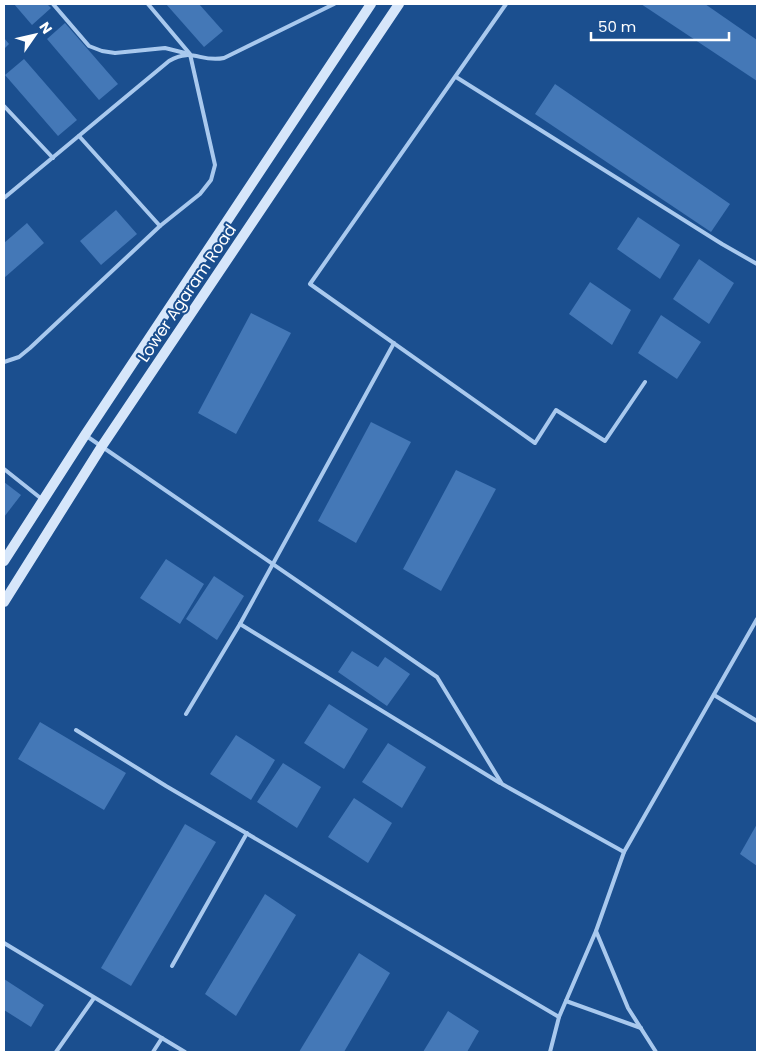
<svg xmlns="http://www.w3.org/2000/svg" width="761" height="1056" font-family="Poppins,sans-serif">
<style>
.building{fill:#4478b7}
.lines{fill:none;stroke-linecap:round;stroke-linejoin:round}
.lane{stroke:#a9c9ee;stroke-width:4}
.secondary{stroke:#d6e6fa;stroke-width:10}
.labels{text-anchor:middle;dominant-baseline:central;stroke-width:4;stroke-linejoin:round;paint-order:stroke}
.street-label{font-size:16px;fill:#fff;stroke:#1b4f8f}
</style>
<rect width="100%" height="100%" fill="#1b4f8f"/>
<g class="building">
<path d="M 14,4 L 47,4 L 51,8 L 32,25 Z"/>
<path d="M 166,4 L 199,4 L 223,31 L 204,47 Z"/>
<path d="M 641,4 L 705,4 L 757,40 L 757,81 Z"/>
<path d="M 65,23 L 118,84 L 99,100 L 47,39 Z"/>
<path d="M 4,38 L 9,44 L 4,49 Z"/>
<path d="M 24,59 L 77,120 L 58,136 L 5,75 Z"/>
<path d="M 555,84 L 730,204 L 711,232 L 535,114 Z"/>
<path d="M 116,210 L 137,234 L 101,265 L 80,241 Z"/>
<path d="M 638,217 L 680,245 L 660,279 L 617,249 Z"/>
<path d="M 27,223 L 44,243 L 4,278 L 4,243 Z"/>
<path d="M 699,259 L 734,283 L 709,324 L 673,299 Z"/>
<path d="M 590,282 L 631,310 L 612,345 L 569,314 Z"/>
<path d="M 251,313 L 291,333 L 236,434 L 198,413 Z"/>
<path d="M 661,315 L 701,342 L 677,379 L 638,353 Z"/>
<path d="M 371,422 L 411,442 L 356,543 L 318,521 Z"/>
<path d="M 456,470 L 496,489 L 441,591 L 403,569 Z"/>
<path d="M 4,482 L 21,495 L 4,517 Z"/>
<path d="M 166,559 L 204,584 L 180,624 L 140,598 Z"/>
<path d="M 214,576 L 244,596 L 217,640 L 186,619 Z"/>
<path d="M 352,651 L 378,667 L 385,657 L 410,674 L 387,706 L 338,672 Z"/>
<path d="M 329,704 L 368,729 L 344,769 L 304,743 Z"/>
<path d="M 40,722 L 126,773 L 104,810 L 18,759 Z"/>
<path d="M 236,735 L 275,760 L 251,800 L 210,774 Z"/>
<path d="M 388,743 L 426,767 L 402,808 L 362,782 Z"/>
<path d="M 283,763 L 321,787 L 297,828 L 257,802 Z"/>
<path d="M 354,798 L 392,823 L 368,863 L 328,837 Z"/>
<path d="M 185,824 L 216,842 L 131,986 L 101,968 Z"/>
<path d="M 757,824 L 757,866 L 740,854 Z"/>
<path d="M 265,894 L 296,915 L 236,1016 L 205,994 Z"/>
<path d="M 359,953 L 390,973 L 344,1052 L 299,1052 Z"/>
<path d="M 4,979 L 44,1005 L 31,1027 L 4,1010 Z"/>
<path d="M 448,1011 L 479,1031 L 467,1052 L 423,1052 Z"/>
</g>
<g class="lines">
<g class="lane">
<path d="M 53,4 L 89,46 L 102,51 L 115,53 L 165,48 L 185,53"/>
<path d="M 506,4 L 310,284 L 535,443 L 556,410 L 605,441 L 645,382"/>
<path d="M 456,77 L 722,244 L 757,264"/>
<path d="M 4,106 L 53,158"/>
<path d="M 79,136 L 160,226"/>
<path d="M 4,198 L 169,61 C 193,47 200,63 224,58 L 334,4"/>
<path d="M 4,362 L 19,357 L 30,348 L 160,226 L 200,194 L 211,180 L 215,165 L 190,54 L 148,4"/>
<path d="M 85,435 L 437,677 L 502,784 L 624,852"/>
<path d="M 4,469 L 43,500"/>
<path d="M 240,624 L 500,783"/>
<path d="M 714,695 L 757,721"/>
<path d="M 186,714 L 240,624 L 394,343"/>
<path d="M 76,730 L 166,786 L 559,1017"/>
<path d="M 596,931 L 628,1008 L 656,1052"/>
<path d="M 4,943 L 185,1052"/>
<path d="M 172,966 L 247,833"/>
<path d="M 566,1001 L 641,1028"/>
<path d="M 56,1052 L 94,998"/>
<path d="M 153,1052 L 162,1038"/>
<path d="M 550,1052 L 559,1017 L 596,931 L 624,852 L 757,619"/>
</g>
<g class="secondary">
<path d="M 4,561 L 85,435 L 371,4"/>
<path d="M 4,602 L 102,446 L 399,4"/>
</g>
</g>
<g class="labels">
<g class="street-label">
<text transform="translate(187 293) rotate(-56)">Lower Agaram Road</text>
</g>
</g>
<rect width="761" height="1056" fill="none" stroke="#ffffff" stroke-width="10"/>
<g transform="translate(35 35) rotate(56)" stroke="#1b4f8f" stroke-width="4" paint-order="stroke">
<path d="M0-4L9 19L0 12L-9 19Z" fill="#ffffff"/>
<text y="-8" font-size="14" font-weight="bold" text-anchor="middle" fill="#ffffff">N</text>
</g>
<path d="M591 32v8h138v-8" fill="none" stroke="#ffffff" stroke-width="2.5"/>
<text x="598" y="32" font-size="15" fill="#ffffff" stroke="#1b4f8f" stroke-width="4" paint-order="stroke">50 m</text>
</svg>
